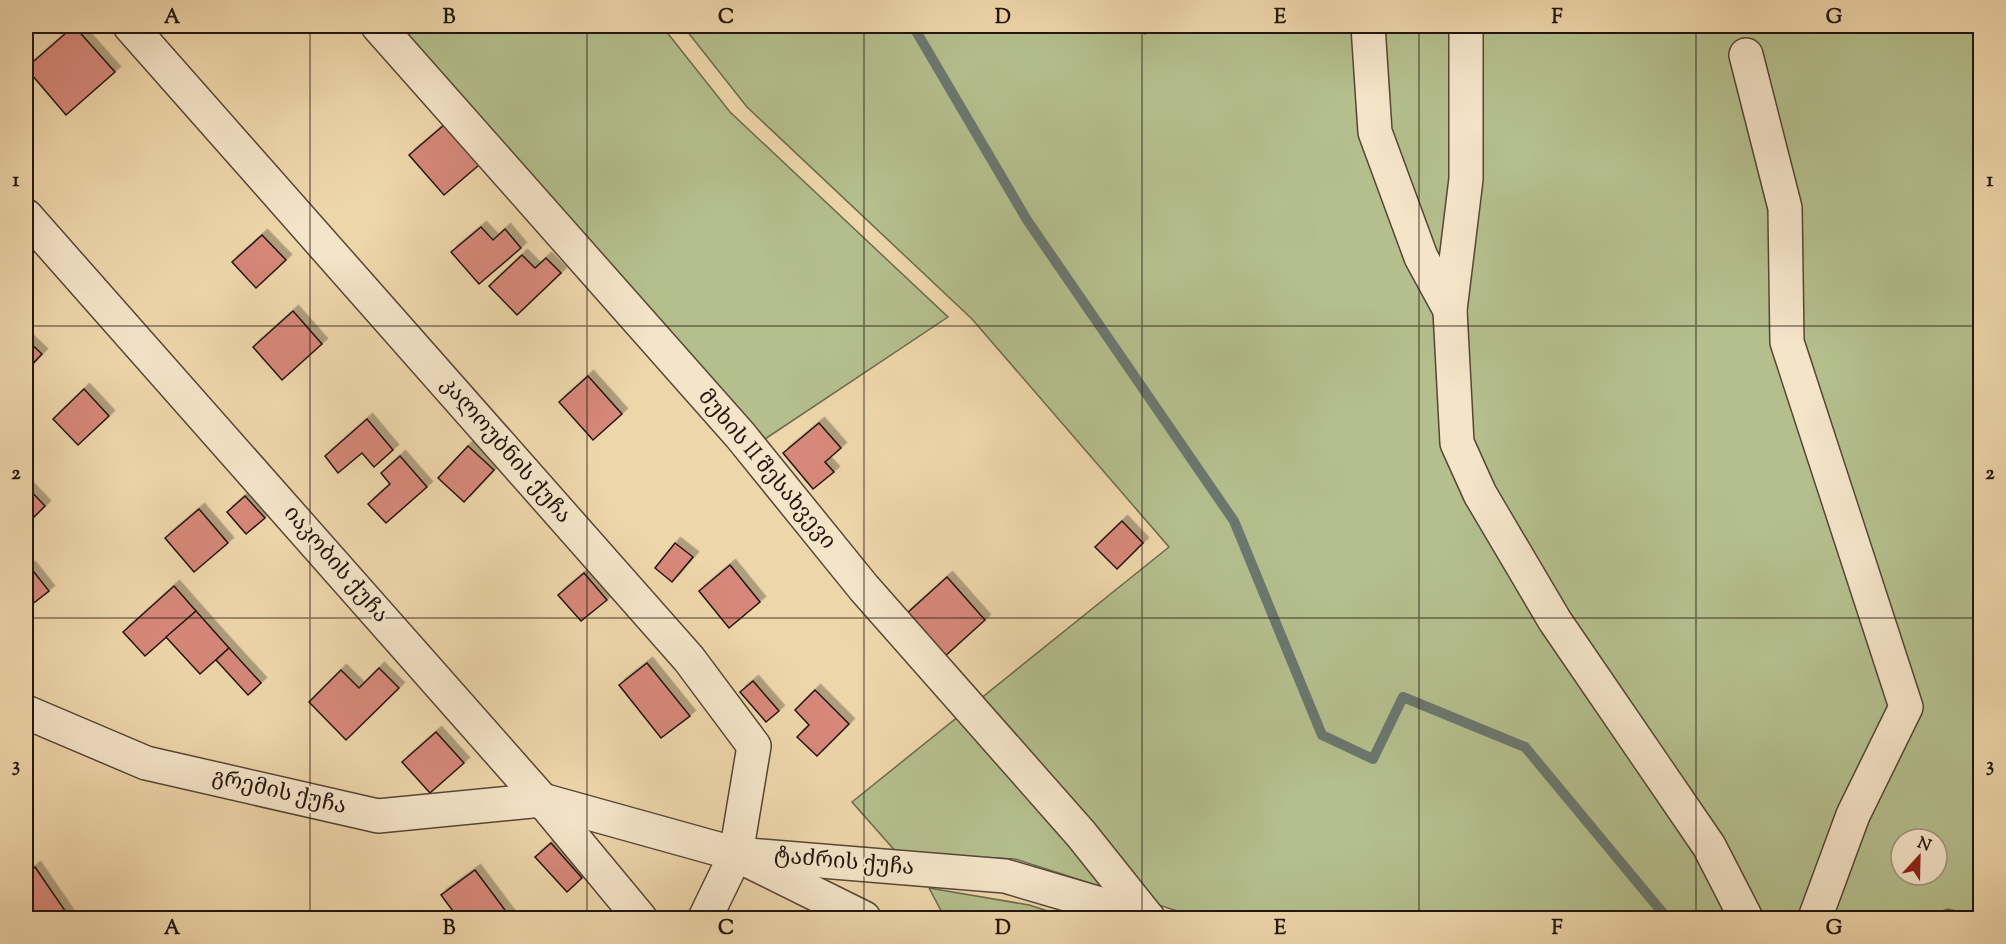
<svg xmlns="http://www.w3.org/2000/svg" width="2006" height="944" font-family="'Sorts Mill Goudy','Noto Serif Georgian',serif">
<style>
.green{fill:#b4bf8d;stroke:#6c6a4e;stroke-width:1.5;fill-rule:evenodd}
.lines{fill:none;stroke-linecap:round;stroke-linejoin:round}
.stream{stroke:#6b776f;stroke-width:10}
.building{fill:#d7887a;stroke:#23160e;stroke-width:1.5;filter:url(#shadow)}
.minor-casing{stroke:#564635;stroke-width:36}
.minor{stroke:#f4e4c8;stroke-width:33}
.grid{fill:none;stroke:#23160e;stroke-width:1.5;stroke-opacity:0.55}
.labels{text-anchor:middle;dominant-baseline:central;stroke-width:4.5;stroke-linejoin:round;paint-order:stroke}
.street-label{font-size:22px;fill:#23160e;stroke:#f4e4c8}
.neatline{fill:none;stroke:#23160e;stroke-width:2}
.grid-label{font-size:20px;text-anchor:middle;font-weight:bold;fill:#23160e}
</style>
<defs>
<filter id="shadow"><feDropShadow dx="5.5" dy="-5.5" stdDeviation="0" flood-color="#0004"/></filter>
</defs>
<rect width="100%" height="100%" fill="#eed6ab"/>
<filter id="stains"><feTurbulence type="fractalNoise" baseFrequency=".00333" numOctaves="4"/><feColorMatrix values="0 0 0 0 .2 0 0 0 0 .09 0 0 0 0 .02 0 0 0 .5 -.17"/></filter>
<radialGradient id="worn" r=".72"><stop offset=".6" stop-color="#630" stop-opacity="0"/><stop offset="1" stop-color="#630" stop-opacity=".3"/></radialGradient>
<g class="green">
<path d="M 391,26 L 662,26 L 730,112 L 948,317 L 759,443 Z"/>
<path d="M 683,26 L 1140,26 L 1145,34 L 1158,26 L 1980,26 L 1980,917 L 1948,909 L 1920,918 L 1199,918 L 1015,859 L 897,853 L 852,802 L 1169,547 L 972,319 L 747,107 ZM 1901,839 L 1937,839 L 1937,875 L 1901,875 Z"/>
<path d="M 929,888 L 1029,905 L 1070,918 L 945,918 Z"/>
</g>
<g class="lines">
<path class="stream" d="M 913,26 L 1027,220 L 1234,521 L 1322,735 L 1373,759 L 1403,697 L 1525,747 L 1667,918"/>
</g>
<g class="building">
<path d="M 74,26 L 115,72 L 66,115 L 26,68 Z"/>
<path d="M 444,125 L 479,165 L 444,195 L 409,155 Z"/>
<path d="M 481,227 L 493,240 L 505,229 L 521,248 L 479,284 L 451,252 Z"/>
<path d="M 262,235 L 286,260 L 256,288 L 232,262 Z"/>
<path d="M 522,255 L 535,268 L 546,258 L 561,273 L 517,315 L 489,286 Z"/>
<path d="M 293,311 L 322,344 L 282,380 L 253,347 Z"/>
<path d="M 26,339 L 42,354 L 26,371 Z"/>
<path d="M 588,376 L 622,414 L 593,440 L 559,402 Z"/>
<path d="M 84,389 L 109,416 L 78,445 L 53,419 Z"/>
<path d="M 367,419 L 393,450 L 374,467 L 362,453 L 338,473 L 325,456 Z"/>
<path d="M 819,423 L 841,448 L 825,462 L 834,472 L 813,489 L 783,453 Z"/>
<path d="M 468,446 L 494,470 L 464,502 L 438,478 Z"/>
<path d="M 400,456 L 427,487 L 386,523 L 368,504 L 390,484 L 381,473 Z"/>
<path d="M 26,486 L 45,506 L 26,525 Z"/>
<path d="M 245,496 L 265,518 L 246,534 L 227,512 Z"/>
<path d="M 199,509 L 228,543 L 194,572 L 165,538 Z"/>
<path d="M 1122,521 L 1143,543 L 1117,569 L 1095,547 Z"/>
<path d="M 675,543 L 693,557 L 672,582 L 655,568 Z"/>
<path d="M 730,565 L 760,602 L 729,628 L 699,591 Z"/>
<path d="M 30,567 L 49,591 L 26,609 L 26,570 Z"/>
<path d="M 584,573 L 607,600 L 581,621 L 558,595 Z"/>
<path d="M 947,577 L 985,620 L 943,658 L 905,615 Z"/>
<path d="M 174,586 L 196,611 L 145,656 L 123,632 Z"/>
<path d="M 196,611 L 229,648 L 200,674 L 166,637 Z"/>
<path d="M 229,648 L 261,683 L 248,695 L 216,660 Z"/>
<path d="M 647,663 L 690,716 L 661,738 L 619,685 Z"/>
<path d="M 379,668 L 399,688 L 346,740 L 309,702 L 341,670 L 359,688 Z"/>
<path d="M 753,681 L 779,711 L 766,722 L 740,692 Z"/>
<path d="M 815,690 L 849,724 L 817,756 L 797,737 L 809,725 L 795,710 Z"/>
<path d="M 436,732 L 464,763 L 430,793 L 402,762 Z"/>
<path d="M 551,843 L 582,878 L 567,892 L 535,857 Z"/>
<path d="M 35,867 L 68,915 L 63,918 L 26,918 L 26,874 Z"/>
<path d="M 475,870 L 511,918 L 458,918 L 441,895 Z"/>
</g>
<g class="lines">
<g class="minor-casing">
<g id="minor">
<path d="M 130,26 L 689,659 L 754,746 L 736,854 L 705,918"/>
<path d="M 378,26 L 740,435 L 864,588 L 1081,834 L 1148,918"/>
<path d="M 1368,26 L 1375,132 L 1421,257 L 1450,310"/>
<path d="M 1466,26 L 1466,179 L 1450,310 L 1457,443 L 1480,494 L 1555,621 L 1709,846 L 1746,918"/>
<path d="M 1746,55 L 1785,208 L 1787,342 L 1906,707 L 1853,815 L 1815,918"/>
<path d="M 26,216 L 542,800 L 640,918"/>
<path d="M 26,712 L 146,763 L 378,816 L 542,800 L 736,854 L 1005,876 L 1148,918"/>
<path d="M 751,862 L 864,918"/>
</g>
</g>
<use href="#minor" class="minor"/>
</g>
<path class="grid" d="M 310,26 L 310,918M 587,26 L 587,918M 864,26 L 864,918M 1142,26 L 1142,918M 1419,26 L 1419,918M 1696,26 L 1696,918M 26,326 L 1980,326M 26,618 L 1980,618"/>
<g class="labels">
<g class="street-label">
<text transform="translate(505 451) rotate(49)">კალოუბნის ქუჩა</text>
<text transform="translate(766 470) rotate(50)">მუხის II შესახვევი</text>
<text transform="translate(335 565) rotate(49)">იაკობის ქუჩა</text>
<text transform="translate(279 793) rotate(13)">გრემის ქუჩა</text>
<text transform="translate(844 863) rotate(5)">ტაძრის ქუჩა</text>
</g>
</g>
<rect width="2006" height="944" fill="none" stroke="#eed6ab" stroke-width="66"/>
<g transform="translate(1919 857) rotate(22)"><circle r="28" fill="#f4e4c8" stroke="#a0927e" stroke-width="1.5"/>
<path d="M0-4.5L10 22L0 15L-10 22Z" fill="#8f2418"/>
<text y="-9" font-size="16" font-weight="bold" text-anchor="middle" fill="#23160e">N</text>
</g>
<rect x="33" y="33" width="1940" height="878" class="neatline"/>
<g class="grid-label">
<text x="172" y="23">A</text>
<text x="449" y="23">B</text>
<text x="726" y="23">C</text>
<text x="1003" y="23">D</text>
<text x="1280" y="23">E</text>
<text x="1557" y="23">F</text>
<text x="1834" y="23">G</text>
<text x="16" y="186">1</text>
<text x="1990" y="186">1</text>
<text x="16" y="479">2</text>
<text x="1990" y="479">2</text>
<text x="16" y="771">3</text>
<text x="1990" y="771">3</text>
<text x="172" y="934">A</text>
<text x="449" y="934">B</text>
<text x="726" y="934">C</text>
<text x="1003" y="934">D</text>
<text x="1280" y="934">E</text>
<text x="1557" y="934">F</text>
<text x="1834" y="934">G</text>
</g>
<rect width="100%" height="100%" filter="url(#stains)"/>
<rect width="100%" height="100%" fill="url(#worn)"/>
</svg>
